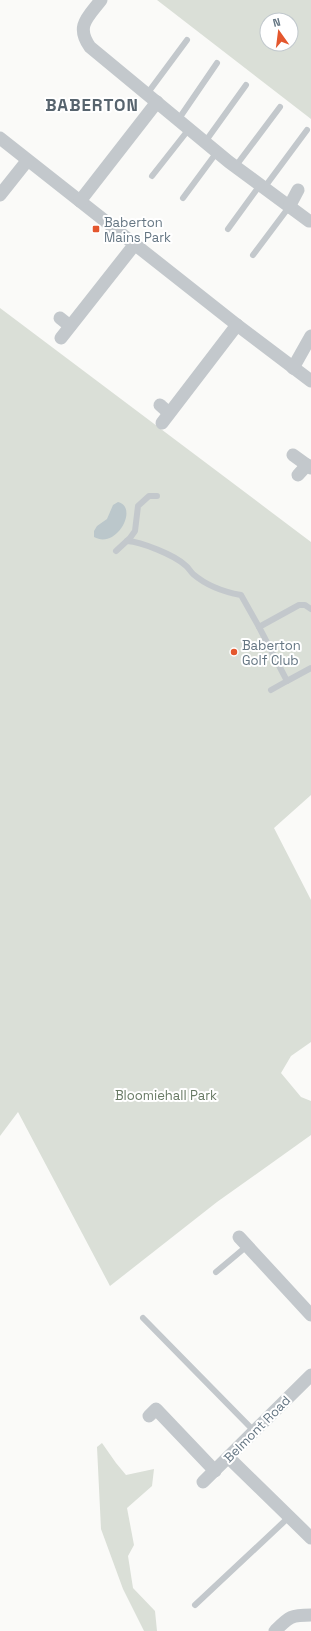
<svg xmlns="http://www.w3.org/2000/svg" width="311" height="1631" font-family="'Space Grotesk',sans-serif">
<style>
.green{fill:#dadfd7;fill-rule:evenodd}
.water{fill:#bbc7cb}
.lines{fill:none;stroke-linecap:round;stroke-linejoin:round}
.lane{stroke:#c3c8cc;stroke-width:6}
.street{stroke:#c3c8cc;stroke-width:13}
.poi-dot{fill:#e4572e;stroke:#fff;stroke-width:1.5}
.labels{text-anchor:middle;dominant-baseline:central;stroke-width:4;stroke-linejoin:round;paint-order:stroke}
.poi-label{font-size:13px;fill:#657683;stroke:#fff;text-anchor:start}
.park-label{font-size:13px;fill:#687a64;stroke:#fff}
.street-label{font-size:13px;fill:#657683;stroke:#fff}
.district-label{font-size:17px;font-weight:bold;letter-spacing:1px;fill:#57646e;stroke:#fff}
</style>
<rect width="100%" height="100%" fill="#fafaf8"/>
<g class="green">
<path d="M 157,0 L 311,0 L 311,119 ZM 267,20 L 291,20 L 291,44 L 267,44 Z"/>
<path d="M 0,308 L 311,542 L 311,795 L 274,828 L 311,900 L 311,1042 L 291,1056 L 281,1073 L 301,1097 L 311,1101 L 311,1135 L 217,1202 L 110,1286 L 18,1112 L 0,1136 Z"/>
<path d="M 102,1443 L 116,1463 L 126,1475 L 154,1469 L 152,1486 L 127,1508 L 134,1545 L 128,1556 L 133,1588 L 155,1611 L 157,1631 L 144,1631 L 123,1589 L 101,1529 L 97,1447 Z"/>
</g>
<path class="water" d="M 118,502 C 139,507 117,550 94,537 L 94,531 L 97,526 L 107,519 L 113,505 Z"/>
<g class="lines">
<g class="lane">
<path d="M 147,94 L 187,40"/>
<path d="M 178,120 L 217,63"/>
<path d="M 205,142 L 246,85"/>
<path d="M 235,167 L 280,107"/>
<path d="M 152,176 L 189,129"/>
<path d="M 264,188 L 307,130"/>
<path d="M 183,198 L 217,152"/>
<path d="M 228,229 L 260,185"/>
<path d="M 253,255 L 289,207"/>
<path d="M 127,541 C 142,542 174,555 185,565 C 188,567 190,571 193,574 C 207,586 224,592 241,595 L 259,627"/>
<path d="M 116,551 L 130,538 L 135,531 L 138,506 L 149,496 L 157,496"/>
<path d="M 311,609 L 305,605 L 299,605 L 259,627 L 287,681 L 311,668"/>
<path d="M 271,690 L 287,681"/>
<path d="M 216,1272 L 247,1246"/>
<path d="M 143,1318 L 254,1431"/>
<path d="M 195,1605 L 289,1517"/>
</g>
<g class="street">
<path d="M 101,0 C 88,17 75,26 90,47 L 229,162 L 309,221"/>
<path d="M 0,138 L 237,325 L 311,381"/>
<path d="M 0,195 L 27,161"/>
<path d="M 80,201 L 157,102"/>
<path d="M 289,207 L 298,190"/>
<path d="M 60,318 L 70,326"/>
<path d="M 61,338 L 135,244"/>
<path d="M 293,368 L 311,336"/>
<path d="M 160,405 L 169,413"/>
<path d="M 162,423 L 237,325"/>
<path d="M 293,455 L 311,468"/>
<path d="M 298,475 L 307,465"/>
<path d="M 239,1237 L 311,1315"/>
<path d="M 149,1416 L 156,1409 L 215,1471"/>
<path d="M 229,1458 L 311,1538"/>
<path d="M 203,1482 L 311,1375"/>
<path d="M 275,1631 C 289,1617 290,1615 311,1615"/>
</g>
</g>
<g class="poi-dot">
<rect x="92" y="225" width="8" height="8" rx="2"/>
<circle cx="234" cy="652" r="4"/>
</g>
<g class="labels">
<g class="poi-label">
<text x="104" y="222">Baberton<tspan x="104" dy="15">Mains Park</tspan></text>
<text x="242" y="645">Baberton<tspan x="242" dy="15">Golf Club</tspan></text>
</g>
<g class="park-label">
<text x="166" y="1095">Bloomiehall Park</text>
</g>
<g class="street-label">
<text transform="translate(257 1429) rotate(-45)">Belmont Road</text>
</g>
<g class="district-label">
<text x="92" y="105">BABERTON</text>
</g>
</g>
<g transform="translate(279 32) rotate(346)"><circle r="19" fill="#ffffff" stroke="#c1c8cd"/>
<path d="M0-3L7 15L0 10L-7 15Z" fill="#e4572e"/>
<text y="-6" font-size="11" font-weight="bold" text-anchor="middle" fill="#657683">N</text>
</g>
</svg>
